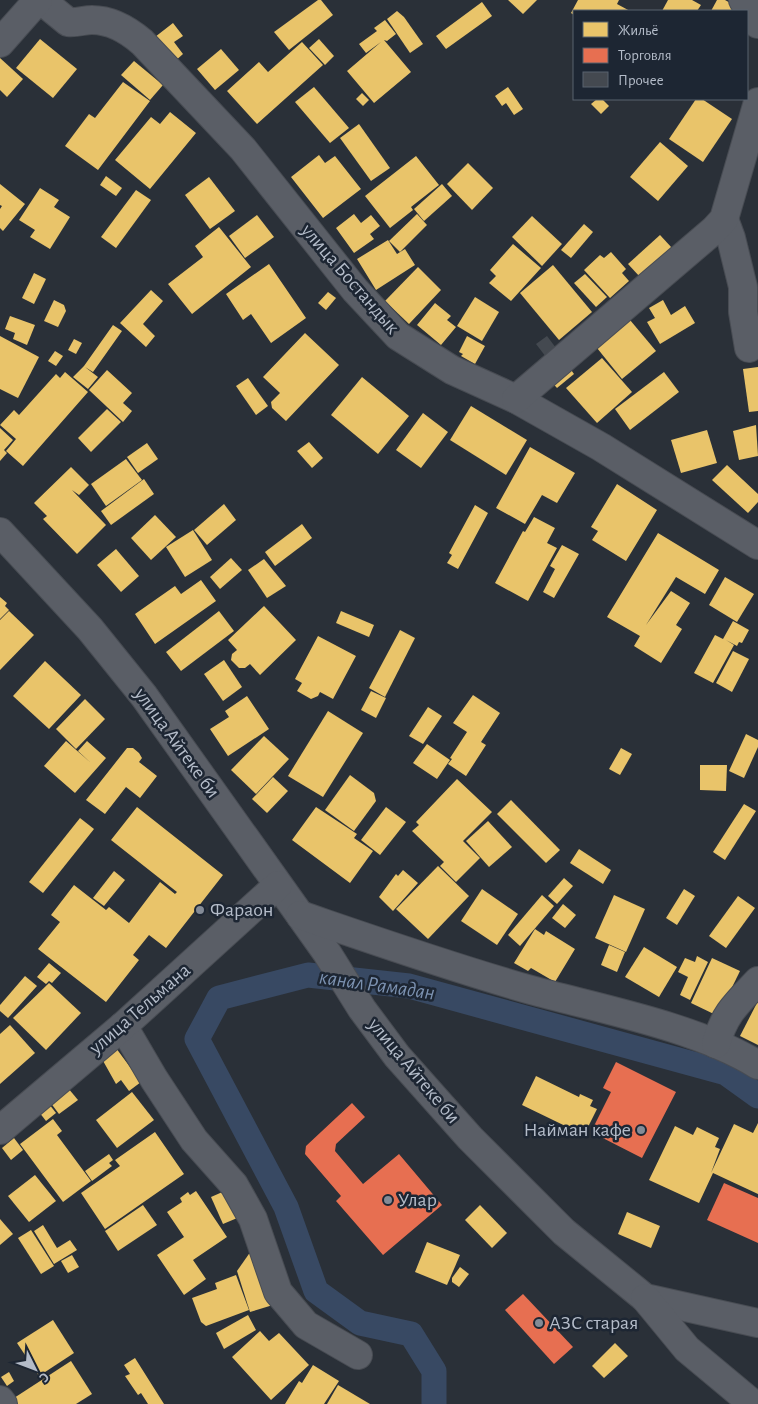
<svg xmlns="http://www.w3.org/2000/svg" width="758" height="1404" font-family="'Alegreya Sans',sans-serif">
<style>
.homes{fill:#e9c46a}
.shops{fill:#e76f51}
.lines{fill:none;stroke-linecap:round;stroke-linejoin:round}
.canal{stroke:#384963;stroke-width:25}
.building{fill:#444950}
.minor-casing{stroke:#484c53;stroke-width:30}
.minor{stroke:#5a5e66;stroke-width:28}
.poi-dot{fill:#848b96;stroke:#1d2633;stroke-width:2}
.labels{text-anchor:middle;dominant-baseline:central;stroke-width:5;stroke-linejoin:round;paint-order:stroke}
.street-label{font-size:20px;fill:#b4bcc9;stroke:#1d2633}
.poi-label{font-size:20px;fill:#b4bcc9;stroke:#1d2633;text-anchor:start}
.water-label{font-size:21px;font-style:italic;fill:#7c92b1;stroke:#1d2633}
</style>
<rect width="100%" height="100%" fill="#2a3038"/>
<g class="homes">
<path d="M 318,0 L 321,0 L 333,15 L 289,50 L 274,32 Z"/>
<path d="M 508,0 L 537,0 L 523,14 Z"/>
<path d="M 578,0 L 619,0 L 617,4 L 630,11 L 574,11 L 574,15 L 571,13 Z"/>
<path d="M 668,0 L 692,0 L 701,5 L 697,11 L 662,11 Z"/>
<path d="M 717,0 L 725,0 L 744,11 L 711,11 Z"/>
<path d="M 482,2 L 492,16 L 446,49 L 436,36 Z"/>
<path d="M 397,11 L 404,17 L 423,44 L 410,53 L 387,19 Z"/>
<path d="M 385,20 L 396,34 L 387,41 L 384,40 L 411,72 L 374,103 L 347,71 L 381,42 L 366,53 L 359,44 L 377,31 L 374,28 Z"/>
<path d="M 173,23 L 183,36 L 174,42 L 183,54 L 174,62 L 155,37 Z"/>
<path d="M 40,39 L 77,69 L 53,98 L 16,68 Z"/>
<path d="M 319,39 L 334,56 L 325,65 L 309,48 Z"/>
<path d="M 302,42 L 323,65 L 257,124 L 227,91 L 259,62 L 268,72 Z"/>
<path d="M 221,49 L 239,70 L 215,90 L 197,69 Z"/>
<path d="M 0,58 L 23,79 L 7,97 L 0,90 Z"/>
<path d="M 134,61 L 163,85 L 150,100 L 121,75 Z"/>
<path d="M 123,82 L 150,101 L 98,170 L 65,146 L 89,114 L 95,118 Z"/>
<path d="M 314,87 L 349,128 L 330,143 L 295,102 Z"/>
<path d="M 508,87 L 523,109 L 514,115 L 506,103 L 502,106 L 495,96 Z"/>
<path d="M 362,93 L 369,100 L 363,106 L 356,99 Z"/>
<path d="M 597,99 L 602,99 L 609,106 L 601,114 L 591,104 Z"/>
<path d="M 696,99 L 702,99 L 732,119 L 703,162 L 669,139 Z"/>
<path d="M 170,112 L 196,133 L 150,189 L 115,160 L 151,117 L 160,124 Z"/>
<path d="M 359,124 L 390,168 L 371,181 L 340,138 Z"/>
<path d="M 660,142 L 688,166 L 658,201 L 630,177 Z"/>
<path d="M 319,155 L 325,163 L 335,156 L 361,189 L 323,218 L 291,177 Z"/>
<path d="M 416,156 L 439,185 L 411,207 L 413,210 L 390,228 L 365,196 Z"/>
<path d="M 468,163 L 493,188 L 472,210 L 447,184 Z"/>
<path d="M 106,176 L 122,188 L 116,196 L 100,185 Z"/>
<path d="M 209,177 L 235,211 L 210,229 L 185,195 Z"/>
<path d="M 0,184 L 25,204 L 3,231 L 0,228 L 0,209 L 2,206 L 0,205 Z"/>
<path d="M 442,184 L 452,196 L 424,221 L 414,209 Z"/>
<path d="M 40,188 L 59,200 L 54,207 L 70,217 L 50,249 L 30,237 L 35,230 L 19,220 Z"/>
<path d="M 136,190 L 151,200 L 116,248 L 101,237 Z"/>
<path d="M 354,214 L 361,223 L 371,215 L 380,226 L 370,234 L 374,239 L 354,253 L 336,228 Z"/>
<path d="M 417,214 L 427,225 L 400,252 L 389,241 Z"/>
<path d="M 257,215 L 274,237 L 245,258 L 229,236 Z"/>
<path d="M 532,216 L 562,244 L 542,266 L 512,237 Z"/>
<path d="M 584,224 L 593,232 L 571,258 L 561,250 Z"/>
<path d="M 219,227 L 251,267 L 192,314 L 168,284 L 203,257 L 195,246 Z"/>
<path d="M 660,235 L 672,248 L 640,277 L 628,264 Z"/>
<path d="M 388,240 L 397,254 L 405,249 L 415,265 L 376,290 L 357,259 Z"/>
<path d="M 513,244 L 541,268 L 511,301 L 489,283 L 496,276 L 490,270 Z"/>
<path d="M 611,252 L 626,269 L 622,273 L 629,281 L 610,298 L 584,270 L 600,255 L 604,258 Z"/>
<path d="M 269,264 L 306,318 L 271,343 L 251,314 L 243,320 L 226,294 Z"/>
<path d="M 553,265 L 592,312 L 559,340 L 520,293 Z"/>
<path d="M 418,267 L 441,290 L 409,324 L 385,301 Z"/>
<path d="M 34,273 L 46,279 L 34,304 L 22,298 Z"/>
<path d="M 585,274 L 607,297 L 596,307 L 574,283 Z"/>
<path d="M 151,290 L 163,301 L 143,324 L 155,336 L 146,347 L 120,323 Z"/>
<path d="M 328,292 L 336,298 L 326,310 L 318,303 Z"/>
<path d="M 475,297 L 499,312 L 482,341 L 457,326 Z"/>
<path d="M 54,300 L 64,305 L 66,311 L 58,327 L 44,321 Z"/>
<path d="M 663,300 L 671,315 L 685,306 L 695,323 L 660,344 L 647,322 L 655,318 L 649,308 Z"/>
<path d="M 435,303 L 451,316 L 447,320 L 456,327 L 441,345 L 417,325 Z"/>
<path d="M 10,316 L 35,325 L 27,345 L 13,339 L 15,333 L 5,329 Z"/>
<path d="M 630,320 L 656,351 L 622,379 L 597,348 Z"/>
<path d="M 113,325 L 122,331 L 93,372 L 85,367 L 98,377 L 88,389 L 73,377 L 84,366 Z"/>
<path d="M 305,333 L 339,365 L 286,421 L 272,408 L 271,402 L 280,393 L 263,377 Z"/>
<path d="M 0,336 L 39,357 L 18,398 L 0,389 Z"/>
<path d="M 467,336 L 485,346 L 475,364 L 461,356 L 463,354 L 459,352 Z"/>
<path d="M 74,339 L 82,343 L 76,354 L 68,350 Z"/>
<path d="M 55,351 L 63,356 L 56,366 L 48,361 Z"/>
<path d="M 602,358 L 632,392 L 597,423 L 566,388 Z"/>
<path d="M 566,363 L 574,374 L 557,388 L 548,378 Z"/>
<path d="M 758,367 L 758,411 L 749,412 L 743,369 Z"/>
<path d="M 107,370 L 132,393 L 123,403 L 132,411 L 123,422 L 89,390 Z"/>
<path d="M 65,372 L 88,392 L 23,466 L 6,451 L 16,439 L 0,425 L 14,410 L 19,415 L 56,374 L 60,378 Z"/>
<path d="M 664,372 L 679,392 L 630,430 L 615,409 Z"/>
<path d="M 362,377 L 409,416 L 378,454 L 331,415 Z"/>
<path d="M 248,378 L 268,406 L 256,415 L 236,386 Z"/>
<path d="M 471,406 L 527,440 L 506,475 L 450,440 Z"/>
<path d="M 107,409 L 121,422 L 91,452 L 78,438 Z"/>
<path d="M 423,413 L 448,432 L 421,468 L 396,450 Z"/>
<path d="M 756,425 L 758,456 L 739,460 L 733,431 Z"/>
<path d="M 0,428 L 13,440 L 4,450 L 7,453 L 0,461 Z"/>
<path d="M 707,430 L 717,463 L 681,473 L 671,440 Z"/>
<path d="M 309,442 L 323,458 L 312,468 L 297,451 Z"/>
<path d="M 147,443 L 158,459 L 138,473 L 127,457 Z"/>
<path d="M 530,447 L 575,473 L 557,503 L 542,495 L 525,524 L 496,508 Z"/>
<path d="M 126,459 L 142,480 L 106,506 L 91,484 Z"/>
<path d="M 727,465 L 758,494 L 758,502 L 748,513 L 712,480 Z"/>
<path d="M 71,467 L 89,485 L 79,495 L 72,490 L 106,525 L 77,554 L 43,519 L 47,516 L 34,503 Z"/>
<path d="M 144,479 L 154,494 L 111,525 L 101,511 Z"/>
<path d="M 617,484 L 657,510 L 626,561 L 592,540 L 598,531 L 591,527 Z"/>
<path d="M 224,504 L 236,520 L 207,545 L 194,530 Z"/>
<path d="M 475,505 L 488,513 L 458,569 L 447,563 L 452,555 L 449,553 Z"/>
<path d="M 155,515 L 176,537 L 151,560 L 131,538 Z"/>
<path d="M 534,517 L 555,528 L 547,543 L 557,548 L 528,601 L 495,583 L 523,531 L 525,532 Z"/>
<path d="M 302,524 L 312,538 L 275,566 L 265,552 Z"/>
<path d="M 193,530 L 212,560 L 185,577 L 166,547 Z"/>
<path d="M 658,533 L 719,570 L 705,594 L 676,577 L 646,625 L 671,591 L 690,603 L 676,625 L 682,629 L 661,663 L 634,646 L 640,636 L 607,617 Z"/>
<path d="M 562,545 L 579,554 L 554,598 L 543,592 L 555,569 L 550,566 Z"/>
<path d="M 116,549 L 139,576 L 121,592 L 97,565 Z"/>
<path d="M 231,558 L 242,570 L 220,589 L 210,577 Z"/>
<path d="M 264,559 L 286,586 L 267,598 L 248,570 Z"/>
<path d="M 725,577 L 754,594 L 737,622 L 709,605 Z"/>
<path d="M 201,580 L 216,601 L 155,644 L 135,614 L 175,586 L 181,594 Z"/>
<path d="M 0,597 L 7,603 L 5,606 L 9,610 L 0,619 Z"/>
<path d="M 264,606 L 296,640 L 260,675 L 250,664 L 245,668 L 239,668 L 231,660 L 232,654 L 237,650 L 228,640 Z"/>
<path d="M 9,611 L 34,635 L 0,670 L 0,620 Z"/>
<path d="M 219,611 L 234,631 L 181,671 L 166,652 Z"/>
<path d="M 341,611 L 374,625 L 369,637 L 336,623 Z"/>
<path d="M 733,621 L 749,630 L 742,643 L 739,642 L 737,646 L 726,640 L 734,645 L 713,683 L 694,673 L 715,635 L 723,639 Z"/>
<path d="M 400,630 L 415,638 L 385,697 L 369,688 Z"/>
<path d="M 318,636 L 356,656 L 333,699 L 320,692 L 318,696 L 311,699 L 297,691 L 302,683 L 295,679 Z"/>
<path d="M 733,651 L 749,659 L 732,692 L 716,683 Z"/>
<path d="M 224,660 L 242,687 L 223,701 L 204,674 Z"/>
<path d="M 45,661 L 81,695 L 49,729 L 13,696 Z"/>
<path d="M 371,691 L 386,698 L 376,718 L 361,710 Z"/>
<path d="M 473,695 L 500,713 L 481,742 L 486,745 L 466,776 L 448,764 L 452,759 L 450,758 L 467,732 L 453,723 Z"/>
<path d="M 247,696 L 269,729 L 228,756 L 210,729 L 229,717 L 225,711 Z"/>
<path d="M 85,699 L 105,719 L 76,749 L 56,729 Z"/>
<path d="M 428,707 L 442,716 L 423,744 L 409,736 Z"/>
<path d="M 328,711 L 363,733 L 323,797 L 288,776 Z"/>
<path d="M 746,734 L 758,740 L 758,747 L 744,778 L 729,771 Z"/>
<path d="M 264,736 L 289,759 L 256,794 L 231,770 Z"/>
<path d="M 66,741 L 91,763 L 78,751 L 87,741 L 106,758 L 75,793 L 44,766 Z"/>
<path d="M 427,744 L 450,760 L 437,779 L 413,763 Z"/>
<path d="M 127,748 L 133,748 L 139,753 L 142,758 L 139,762 L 157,776 L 140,798 L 126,787 L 105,814 L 86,800 Z"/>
<path d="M 621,748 L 632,754 L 620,775 L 609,769 Z"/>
<path d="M 700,765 L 727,765 L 726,791 L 700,790 Z"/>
<path d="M 350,775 L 374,793 L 376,801 L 354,831 L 325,810 Z"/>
<path d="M 273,777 L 288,791 L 267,813 L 252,799 Z"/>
<path d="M 457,779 L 492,812 L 463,841 L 480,858 L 456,882 L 440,866 L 444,862 L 412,831 L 419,825 L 416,822 Z"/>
<path d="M 511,800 L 560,850 L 546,863 L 497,814 Z"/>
<path d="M 744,804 L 756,811 L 725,860 L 713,852 Z"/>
<path d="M 137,807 L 223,875 L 166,948 L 149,935 L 133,955 L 139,960 L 106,1002 L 38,949 L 60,922 L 51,915 L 74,885 L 106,910 L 109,907 L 129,923 L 160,882 L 175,894 L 177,892 L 111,840 Z"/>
<path d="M 316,807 L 357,834 L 354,838 L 373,851 L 350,883 L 292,840 Z"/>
<path d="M 386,807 L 406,822 L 380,855 L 361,840 Z"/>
<path d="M 80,818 L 94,829 L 43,893 L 29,882 Z"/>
<path d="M 488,821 L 512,847 L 489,867 L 466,841 Z"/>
<path d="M 579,849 L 611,870 L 603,884 L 570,863 Z"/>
<path d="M 438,866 L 469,896 L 428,939 L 396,909 Z"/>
<path d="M 403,870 L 418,883 L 393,911 L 379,897 L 396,874 L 398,876 Z"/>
<path d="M 114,871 L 125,880 L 104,906 L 93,898 Z"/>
<path d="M 564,878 L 573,886 L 557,904 L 548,896 Z"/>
<path d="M 482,889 L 518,914 L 497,945 L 461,921 Z"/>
<path d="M 684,889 L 695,896 L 677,925 L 666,918 Z"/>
<path d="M 542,895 L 554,906 L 520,946 L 508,935 Z"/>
<path d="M 614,895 L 645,909 L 626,952 L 595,938 Z"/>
<path d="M 738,896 L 755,908 L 726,948 L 709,936 Z"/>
<path d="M 563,904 L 576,915 L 565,928 L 552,918 Z"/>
<path d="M 535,929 L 544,935 L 546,931 L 575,949 L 555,982 L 531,968 L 528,971 L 514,963 Z"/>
<path d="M 609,945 L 625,952 L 617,972 L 601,965 Z"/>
<path d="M 644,947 L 677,967 L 659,997 L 625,977 Z"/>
<path d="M 697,956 L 708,962 L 690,1000 L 680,995 L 688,977 L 678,972 L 685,958 L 695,962 Z"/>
<path d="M 712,958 L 740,971 L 718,1016 L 691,1003 Z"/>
<path d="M 49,963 L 61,973 L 52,983 L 49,981 L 46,984 L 37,977 Z"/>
<path d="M 25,976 L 37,986 L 8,1018 L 0,1011 L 0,1005 Z"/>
<path d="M 49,983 L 81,1013 L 46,1050 L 13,1018 Z"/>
<path d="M 758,1001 L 758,1045 L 740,1036 Z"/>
<path d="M 10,1025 L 35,1053 L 0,1084 L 0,1034 Z"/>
<path d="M 116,1048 L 141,1082 L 129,1091 L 121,1080 L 116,1084 L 102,1059 Z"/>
<path d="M 536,1076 L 579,1097 L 580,1094 L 593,1100 L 590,1106 L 597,1109 L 584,1135 L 522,1105 Z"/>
<path d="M 68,1088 L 78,1100 L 59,1114 L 50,1102 Z"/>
<path d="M 132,1092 L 154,1120 L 117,1148 L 96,1120 Z"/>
<path d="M 49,1104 L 56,1113 L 46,1121 L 39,1112 Z"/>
<path d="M 53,1119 L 62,1131 L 57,1135 L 91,1181 L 63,1202 L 20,1144 Z"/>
<path d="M 758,1123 L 758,1194 L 713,1173 L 699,1203 L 649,1180 L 675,1126 L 693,1135 L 697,1127 L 719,1138 L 715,1147 L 720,1149 L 711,1173 L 734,1124 L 753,1133 Z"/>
<path d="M 155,1132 L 184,1174 L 105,1229 L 81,1193 L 120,1166 L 115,1160 Z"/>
<path d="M 14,1138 L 23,1150 L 11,1160 L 2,1148 Z"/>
<path d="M 109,1154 L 113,1160 L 109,1163 L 112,1166 L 92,1181 L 85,1171 Z"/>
<path d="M 35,1175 L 56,1201 L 29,1222 L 8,1196 Z"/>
<path d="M 227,1190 L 242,1216 L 223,1224 L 211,1197 Z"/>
<path d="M 196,1191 L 227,1237 L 193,1260 L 206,1279 L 184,1295 L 157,1255 L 184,1237 L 167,1212 L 182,1202 L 180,1198 L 188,1192 L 190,1195 Z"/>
<path d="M 143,1205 L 157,1225 L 118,1251 L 105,1231 Z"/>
<path d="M 480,1205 L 507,1233 L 492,1248 L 465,1220 Z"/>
<path d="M 627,1212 L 660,1226 L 651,1248 L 618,1234 Z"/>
<path d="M 0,1219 L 13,1234 L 0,1245 Z"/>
<path d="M 43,1225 L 57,1248 L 70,1240 L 77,1250 L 54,1264 L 34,1231 Z"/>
<path d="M 31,1230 L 54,1266 L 41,1274 L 18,1238 Z"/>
<path d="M 427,1242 L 460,1255 L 447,1285 L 415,1272 Z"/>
<path d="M 251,1251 L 273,1305 L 250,1312 L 237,1271 Z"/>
<path d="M 72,1255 L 79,1267 L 68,1273 L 61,1261 Z"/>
<path d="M 460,1267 L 469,1274 L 459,1287 L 452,1282 L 452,1278 Z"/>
<path d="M 236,1275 L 249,1310 L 206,1326 L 201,1322 L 192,1298 L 217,1289 L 215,1283 Z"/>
<path d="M 248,1315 L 256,1330 L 224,1349 L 216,1333 Z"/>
<path d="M 53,1320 L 74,1353 L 39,1376 L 17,1343 Z"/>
<path d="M 260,1331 L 269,1341 L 279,1333 L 309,1365 L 271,1400 L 232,1357 Z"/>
<path d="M 615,1343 L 628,1356 L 604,1378 L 592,1366 Z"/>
<path d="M 135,1358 L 164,1404 L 148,1404 L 141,1393 L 138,1395 L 125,1376 L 130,1374 L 124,1365 Z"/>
<path d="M 71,1361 L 92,1394 L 76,1404 L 18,1404 L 14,1398 Z"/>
<path d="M 313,1365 L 339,1381 L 324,1404 L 285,1404 L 299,1381 L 302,1383 Z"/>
<path d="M 9,1372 L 14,1381 L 7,1386 L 1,1377 Z"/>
<path d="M 338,1385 L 370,1404 L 327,1404 Z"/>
</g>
<g class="shops">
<path d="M 616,1062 L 676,1092 L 642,1158 L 591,1132 L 611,1092 L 603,1088 Z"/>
<path d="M 352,1103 L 365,1117 L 336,1144 L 335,1151 L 363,1184 L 399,1154 L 442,1205 L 383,1255 L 336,1201 L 341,1196 L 305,1154 L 306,1146 Z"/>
<path d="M 724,1183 L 758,1198 L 758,1243 L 707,1220 Z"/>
<path d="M 523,1294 L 573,1347 L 554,1364 L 505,1310 Z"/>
</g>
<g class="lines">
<path class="canal" d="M 434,1404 L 434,1371 L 411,1334 L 360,1323 L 316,1291 L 286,1207 L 197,1039 L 219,998 L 308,975 L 409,986 L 726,1073 L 758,1096"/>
</g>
<path class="building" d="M 547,336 L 556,348 L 546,357 L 536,344 Z"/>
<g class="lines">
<g class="minor-casing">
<g id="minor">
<path d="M 41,0 L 68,22 C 77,23 84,20 92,20 C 112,20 128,30 142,42 L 243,149 L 355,290 L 398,336 L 452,370 L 516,399 L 601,447 L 758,545"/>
<path d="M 743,0 L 758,24"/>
<path d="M 0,43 L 38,0"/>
<path d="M 724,219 L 731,238 L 743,287 L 743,312 L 749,348"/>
<path d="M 516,399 L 714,230 L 724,219 L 758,102"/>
<path d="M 0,532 L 90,629 L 144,696 L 327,953 L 362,1009 L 397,1056 L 470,1138 L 564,1232 L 645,1298 L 758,1323"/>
<path d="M 300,915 C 376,941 453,968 531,990 C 601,1009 697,1027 758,1065"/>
<path d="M 123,1026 L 154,1079 L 194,1140 L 234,1185 L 253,1219 L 278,1292 L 306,1325 L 358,1355"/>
<path d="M 716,1044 C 724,1014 737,1003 758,981"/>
<path d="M 0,1130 L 123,1026 L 278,885"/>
<path d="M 645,1298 L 687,1349 L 753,1404"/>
<path d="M 0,1400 L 3,1404"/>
</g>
</g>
<use href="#minor" class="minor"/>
</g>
<g class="poi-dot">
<circle cx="200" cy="910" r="5"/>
<circle cx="641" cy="1130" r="5"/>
<circle cx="388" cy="1200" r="5"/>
<circle cx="539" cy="1323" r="5"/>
</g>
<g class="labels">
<g class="street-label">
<text transform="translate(350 279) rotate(49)">улица Бостандык</text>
<text transform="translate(177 743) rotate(54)">улица Айтеке би</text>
<text transform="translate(140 1009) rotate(-41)">улица Тельмана</text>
<text transform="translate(414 1071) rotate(50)">улица Айтеке би</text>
</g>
<g class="poi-label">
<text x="210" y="910">Фараон</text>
<text x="631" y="1130" text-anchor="end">Найман кафе</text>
<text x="398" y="1200">Улар</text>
<text x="549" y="1323">АЗС старая</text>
</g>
<g class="water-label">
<text transform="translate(377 985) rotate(8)">канал Рамадан</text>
</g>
</g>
<rect x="573" y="10" width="175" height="90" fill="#1d2633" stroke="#59626f"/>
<rect x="583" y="22" width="25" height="15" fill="#e9c46a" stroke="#59626f"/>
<text x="618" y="35" font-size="15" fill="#b4bcc9">Жильё</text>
<rect x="583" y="48" width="25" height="15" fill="#e76f51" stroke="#59626f"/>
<text x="618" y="60" font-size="15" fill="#b4bcc9">Торговля</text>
<rect x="583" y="72" width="25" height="15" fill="#444950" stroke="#59626f"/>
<text x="618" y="85" font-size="15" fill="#b4bcc9">Прочее</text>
<g transform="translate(35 1369) rotate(132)" stroke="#1d2633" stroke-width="4" paint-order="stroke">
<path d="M0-4L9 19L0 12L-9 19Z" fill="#b4bcc9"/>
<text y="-8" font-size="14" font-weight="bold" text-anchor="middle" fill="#b4bcc9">С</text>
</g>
</svg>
